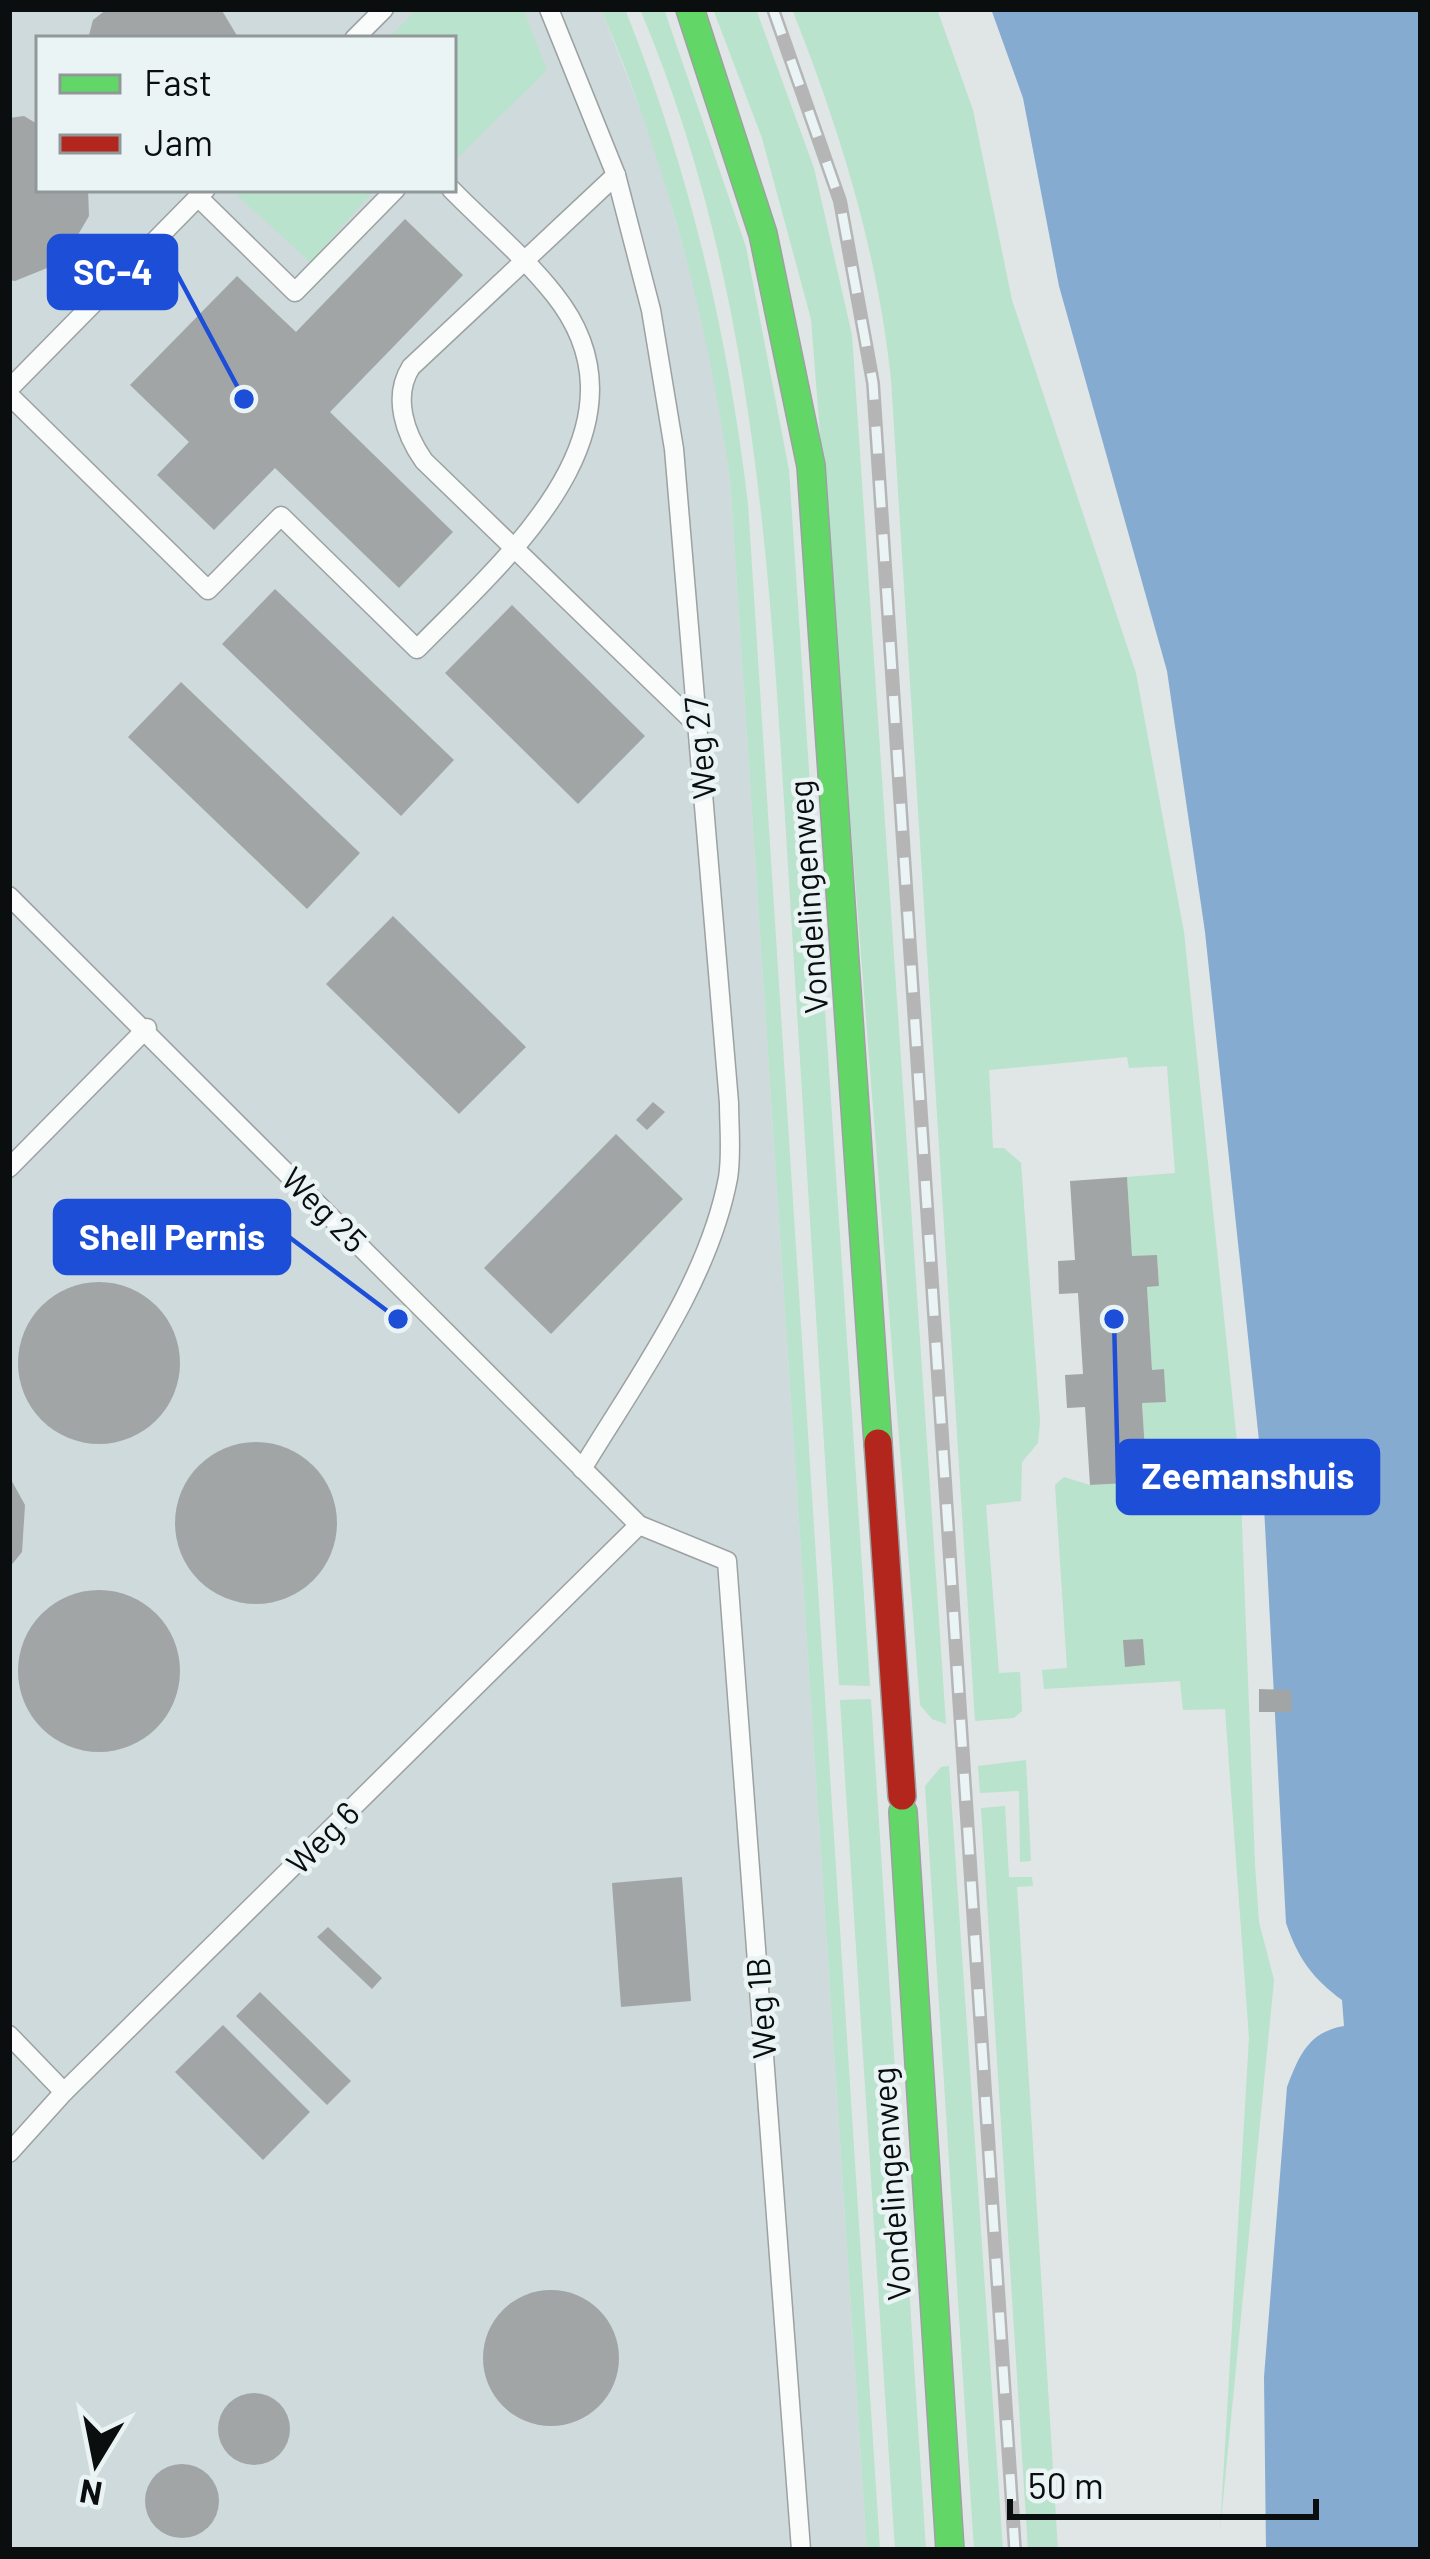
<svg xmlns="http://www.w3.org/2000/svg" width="1430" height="2559" font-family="Barlow,sans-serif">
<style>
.built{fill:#cedadb;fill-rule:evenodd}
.green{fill:#b9e3cc}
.water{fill:#86abd1}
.building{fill:#a2a5a6}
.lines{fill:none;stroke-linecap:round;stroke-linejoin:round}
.lane-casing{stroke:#9da1a1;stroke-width:21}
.fast-casing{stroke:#9da1a1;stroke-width:30}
.jam-casing{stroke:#9da1a1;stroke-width:30}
.lane{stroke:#fafbfb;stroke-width:18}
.fast{stroke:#63d668;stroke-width:27}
.jam{stroke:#b3261e;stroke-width:27}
.rail-casing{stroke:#b5b5b6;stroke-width:14}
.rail{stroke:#ebf4f5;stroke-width:9;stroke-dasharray:27;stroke-linecap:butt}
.labels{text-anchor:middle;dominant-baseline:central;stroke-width:9;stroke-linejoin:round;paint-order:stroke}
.street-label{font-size:33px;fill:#0b0e0e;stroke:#ebf4f5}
.leader{fill:none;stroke:#1d4ed8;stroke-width:4.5}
.callout-dot{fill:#1d4ed8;stroke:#ebf4f5;stroke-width:4.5}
.callout{fill:#1d4ed8;stroke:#1d4ed8;stroke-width:4.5}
.callout-label{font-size:36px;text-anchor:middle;font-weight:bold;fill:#fff}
</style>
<rect width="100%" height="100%" fill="#e0e5e6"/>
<path class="built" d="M 9,9 L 601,9 L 654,144 L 711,346 L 730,479 L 867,2550 L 9,2550 ZM 39,39 L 453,39 L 453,189 L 39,189 Z"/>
<g class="green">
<path d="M 417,9 L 523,9 L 547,70 L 454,161 L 453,39 L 388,39 Z"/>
<path d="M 601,9 L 625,9 C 689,169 728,334 748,504 L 880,2550 L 867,2550 L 730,479 C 707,316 666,161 601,9 Z"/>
<path d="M 640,9 L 664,9 L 746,247 L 789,470 L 870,1686 L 839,1685 C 823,1423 806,1160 790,898 C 771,595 760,292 640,9 Z"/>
<path d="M 713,9 L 756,9 L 814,168 L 852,335 L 946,1724 L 932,1719 L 920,1705 L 811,319 L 762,138 Z"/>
<path d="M 792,9 L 937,9 L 973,110 L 1012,300 L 1136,673 L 1184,932 L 1240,1471 L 1255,1864 L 1259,1922 L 1274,1980 L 1220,2531 L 1249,2038 L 1225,1709 L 1183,1710 L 1180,1681 L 1044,1689 L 1042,1670 L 1067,1668 L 1055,1485 L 1064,1477 L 1090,1485 L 1147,1482 L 1142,1403 L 1166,1401 L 1164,1370 L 1152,1370 L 1147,1287 L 1159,1286 L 1157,1256 L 1132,1256 L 1127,1177 L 1175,1173 L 1167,1066 L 1129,1068 L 1127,1057 L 989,1070 L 993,1148 L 1004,1148 L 1021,1163 L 1040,1421 L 1038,1443 L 1022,1462 L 1021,1501 L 986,1505 L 999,1673 L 1020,1672 L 1022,1711 L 1014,1718 L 975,1721 L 891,379 C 877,249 840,130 792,9 Z"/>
<path d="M 243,189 L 375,189 L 310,262 L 237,195 Z"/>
<path d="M 871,1699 L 926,2550 L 895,2550 L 840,1700 Z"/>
<path d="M 1026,1760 L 1031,1861 L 1020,1862 L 1019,1791 L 980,1793 L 978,1766 Z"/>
<path d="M 949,1766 L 1003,2550 L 974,2550 L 925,1786 L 941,1767 Z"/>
<path d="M 1005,1806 L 1009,1877 L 1032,1877 L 1033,1886 L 1017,1887 L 1058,2550 L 1028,2550 L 981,1808 Z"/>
</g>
<path class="water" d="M 991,9 L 1421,9 L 1421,2550 L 1266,2550 L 1264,2377 L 1287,2087 C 1299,2056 1308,2032 1344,2026 L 1342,2000 C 1312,1978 1298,1958 1286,1923 L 1262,1469 L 1205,932 L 1167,671 L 1059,286 L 1023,98 Z"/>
<g class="building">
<path d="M 107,9 L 221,9 L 239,39 L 88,39 L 93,20 Z"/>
<path d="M 24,116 L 39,125 L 39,189 L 88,189 L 89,216 L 62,262 L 15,281 L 9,280 L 9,118 Z"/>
<path d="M 405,219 L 463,275 L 330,412 L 453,532 L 399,588 L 275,468 L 214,530 L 157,475 L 189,442 L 130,385 L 237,276 L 296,332 Z"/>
<path d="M 275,589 L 454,760 L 401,816 L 222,644 Z"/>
<path d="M 512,605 L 645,736 L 578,804 L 445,673 Z"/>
<path d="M 181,682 L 360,853 L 307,909 L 128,737 Z"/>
<path d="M 393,916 L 526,1047 L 459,1114 L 326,984 Z"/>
<path d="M 653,1102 L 665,1112 L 647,1130 L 636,1120 Z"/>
<path d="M 616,1134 L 683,1199 L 551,1334 L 484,1268 Z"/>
<path d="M 1127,1177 L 1132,1256 L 1157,1255 L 1159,1286 L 1147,1287 L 1152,1370 L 1164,1369 L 1166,1402 L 1142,1403 L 1147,1482 L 1090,1485 L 1085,1407 L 1067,1408 L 1065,1375 L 1083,1374 L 1078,1293 L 1059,1294 L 1058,1261 L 1075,1260 L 1070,1181 Z"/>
<circle cx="99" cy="1363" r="81"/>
<circle cx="256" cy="1523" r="81"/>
<path d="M 9,1476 L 25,1505 L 22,1552 L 9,1568 Z"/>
<circle cx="99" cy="1671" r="81"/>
<path d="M 1143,1639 L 1145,1665 L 1125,1667 L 1123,1640 Z"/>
<path d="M 1259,1689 L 1291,1690 L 1292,1712 L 1259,1712 Z"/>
<path d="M 682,1877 L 691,2001 L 621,2007 L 612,1883 Z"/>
<path d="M 328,1927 L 382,1978 L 372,1989 L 317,1937 Z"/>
<path d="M 260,1992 L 351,2081 L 327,2105 L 236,2016 Z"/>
<path d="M 223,2025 L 310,2112 L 263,2160 L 175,2072 Z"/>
<circle cx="551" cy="2358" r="68"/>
<circle cx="254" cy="2429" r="36"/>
<circle cx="182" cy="2501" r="37"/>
</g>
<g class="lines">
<g class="lane-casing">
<g id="lane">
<path d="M 549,9 L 616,175 L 651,310 L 674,449 L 729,1103 C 729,1127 732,1154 728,1178 C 708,1283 637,1378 582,1469"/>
<path d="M 354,39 L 384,9"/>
<path d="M 616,175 L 411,367 C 392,397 405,434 424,461 L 697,725"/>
<path d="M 198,197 L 295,292 L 396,189"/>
<path d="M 9,389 L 206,189"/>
<path d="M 9,395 L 208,590 L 281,516 L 417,649 C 504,560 661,428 554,294 C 524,256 484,223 451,189"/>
<path d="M 9,896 L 639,1525 L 727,1561 L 801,2550"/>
<path d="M 9,1168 L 147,1028"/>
<path d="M 9,2035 L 64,2092"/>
<path d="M 9,2153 L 64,2092 L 639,1525"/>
</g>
</g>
<g class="fast-casing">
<g id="fast">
<path d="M 690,9 L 763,234 L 811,466 L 878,1443"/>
<path d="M 903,1812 L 950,2550"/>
</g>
</g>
<g class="jam-casing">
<path id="jam" d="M 878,1443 L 902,1796"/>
</g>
<use href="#lane" class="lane"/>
<use href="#fast" class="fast"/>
<use href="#jam" class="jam"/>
<g class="rail-casing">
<path id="rail" d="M 773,9 L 840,201 L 873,383 L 1015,2550"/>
</g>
<use href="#rail" class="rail"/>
</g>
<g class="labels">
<g class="street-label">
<text transform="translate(699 748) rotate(-95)">Weg 27</text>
<text transform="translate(807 897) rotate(-94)">Vondelingenweg</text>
<text transform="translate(325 1209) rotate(45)">Weg 25</text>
<text transform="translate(322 1837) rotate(-45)">Weg 6</text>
<text transform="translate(760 2008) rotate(-94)">Weg 1B</text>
<text transform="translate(890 2184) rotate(-94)">Vondelingenweg</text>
</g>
</g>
<path class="leader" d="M244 399L176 272M398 1319L289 1237M1114 1319L1118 1477"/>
<g class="callout-dot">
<circle cx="244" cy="399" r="12"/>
<circle cx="398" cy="1319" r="12"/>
<circle cx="1114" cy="1319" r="12"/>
</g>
<g class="callout">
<rect x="49" y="236" width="127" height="72" rx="12"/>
<rect x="55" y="1201" width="234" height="72" rx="12"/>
<rect x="1118" y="1441" width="260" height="72" rx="12"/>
</g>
<g class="callout-label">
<text x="113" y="285">SC-4</text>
<text x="172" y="1250">Shell Pernis</text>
<text x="1248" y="1489">Zeemanshuis</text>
</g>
<rect width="1430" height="2559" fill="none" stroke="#0b0e0e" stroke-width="24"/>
<rect x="36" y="36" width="420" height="156" fill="#ebf4f5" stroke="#919899" stroke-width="3"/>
<rect x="60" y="75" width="60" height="18" fill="#63d668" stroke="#919899" stroke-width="3"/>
<text x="144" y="96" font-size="36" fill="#0b0e0e">Fast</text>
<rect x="60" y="135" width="60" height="18" fill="#b3261e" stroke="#919899" stroke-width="3"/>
<text x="144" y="156" font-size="36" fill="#0b0e0e">Jam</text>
<g transform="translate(96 2463) rotate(190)" stroke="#ebf4f5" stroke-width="9" paint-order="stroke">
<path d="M0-9L21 45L0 30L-21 45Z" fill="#0b0e0e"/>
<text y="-18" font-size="33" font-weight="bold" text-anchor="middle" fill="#0b0e0e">N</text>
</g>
<path d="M1010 2499v18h306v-18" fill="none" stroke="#0b0e0e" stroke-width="6"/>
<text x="1028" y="2499" font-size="36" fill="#0b0e0e" stroke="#ebf4f5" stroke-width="9" paint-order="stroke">50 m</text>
</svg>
